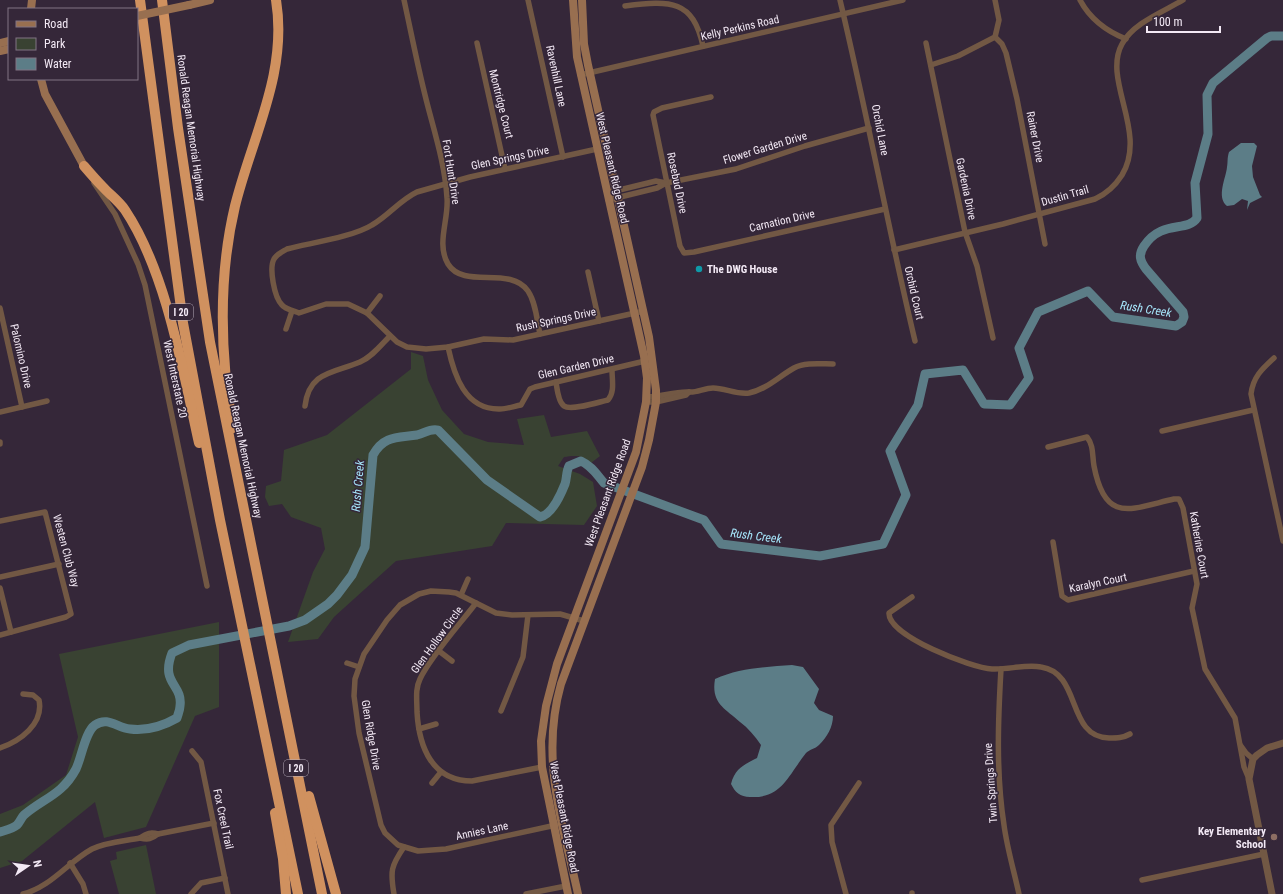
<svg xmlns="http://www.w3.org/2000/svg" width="1283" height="894" font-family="'Roboto Condensed',sans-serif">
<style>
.green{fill:#394232}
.water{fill:#5c7d87}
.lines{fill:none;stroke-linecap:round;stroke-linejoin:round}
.river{stroke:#5c7d87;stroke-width:9}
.minor{stroke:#725844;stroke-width:5.5}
.tertiary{stroke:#725844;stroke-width:7}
.secondary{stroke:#986f50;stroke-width:8}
.motorway{stroke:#d0915f;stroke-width:10}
.secondary-bridge{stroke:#986f50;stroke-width:8}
.culture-dot{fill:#0f9aa8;stroke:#352739;stroke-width:1.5}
.education-dot{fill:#8d6e63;stroke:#352739;stroke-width:1.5}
.labels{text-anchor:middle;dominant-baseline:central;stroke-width:3;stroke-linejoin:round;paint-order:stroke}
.shield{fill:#352739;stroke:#baafbd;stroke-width:1}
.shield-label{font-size:10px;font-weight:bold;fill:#f3e9f5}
.street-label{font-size:11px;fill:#f3e9f5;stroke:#352739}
.poi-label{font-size:11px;font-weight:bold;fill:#f3e9f5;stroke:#352739;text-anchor:start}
.water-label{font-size:12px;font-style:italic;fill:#a6e6fb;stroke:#352739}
</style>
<rect width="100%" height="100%" fill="#352739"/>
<g class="green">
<path d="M 411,352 L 423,356 L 428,380 L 442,410 L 464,434 L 488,442 L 524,445 L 517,419 L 544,415 L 551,437 L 587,431 L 600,456 L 591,463 C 583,455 575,455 564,457 L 558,466 L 580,474 L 593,482 L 597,506 L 584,525 L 506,523 L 492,546 L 396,561 L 334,617 L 318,639 L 288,642 L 313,572 L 325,549 L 321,528 L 291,517 L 282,504 L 269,506 L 265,497 L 266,486 L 281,481 L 284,450 L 327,435 L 411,369 Z"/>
<path d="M 219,622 L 219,707 L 195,716 L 146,827 L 104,838 L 95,802 L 22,861 L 0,868 L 0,814 L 23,805 L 66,775 L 78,737 L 59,654 Z"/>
<path d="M 146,845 L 156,894 L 119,894 L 110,861 L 117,859 L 116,852 Z"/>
</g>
<g class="water">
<path d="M 1241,143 L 1254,143 L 1257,146 L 1252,166 L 1253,177 L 1260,195 L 1262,197 L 1250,203 L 1247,210 L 1248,201 L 1242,199 L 1234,205 L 1227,206 C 1216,197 1226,178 1227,167 C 1228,162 1227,158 1229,152 Z"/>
<path d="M 792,665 L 803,667 L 819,689 L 814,703 L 819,710 L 833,716 C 833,727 827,737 819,745 C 815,749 810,749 806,753 C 789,774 782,799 750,797 C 740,797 735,792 731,784 C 735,768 744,765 757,758 L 761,745 C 755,736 748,728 740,722 C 724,708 711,703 715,679 C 739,668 766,667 792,665 Z"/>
</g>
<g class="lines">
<path class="river" d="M 0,832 C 6,830 12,829 17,825 C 20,822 21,818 24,815 C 44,798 62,795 76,769 C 82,756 85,732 95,725 C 108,716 117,728 130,729 C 146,731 163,726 177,718 C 178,714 180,710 180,706 C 183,684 160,684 172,653 L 189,645 L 289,626 L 305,620 L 328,604 L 337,595 L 352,575 L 365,547 L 373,455 C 384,435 398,438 417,435 C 425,433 430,428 438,430 L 487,480 L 540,517 C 552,515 561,494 565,484 C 567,478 566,472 569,466 L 581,461 C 592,466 597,475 604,483 L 704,520 L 721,544 L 820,556 L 883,544 L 906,495 L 890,451 L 918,405 L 925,374 L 963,370 L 984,404 L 1010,405 L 1029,378 L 1019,348 L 1038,312 L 1088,291 L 1113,317 L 1176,326 L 1182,322 L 1184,317 L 1183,312 L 1146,269 C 1140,261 1138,255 1144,246 C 1162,219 1187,233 1197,218 L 1195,183 L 1208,134 L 1207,95 L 1213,83 L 1267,38 L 1271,36 L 1283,36"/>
<g class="minor">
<path d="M 404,0 C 411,32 417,63 425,95 C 433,128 445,163 447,198 C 449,219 436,244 448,264 C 464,290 510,265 528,291 C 536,303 537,321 540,334"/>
<path d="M 528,0 L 563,157"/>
<path d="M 840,0 C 867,113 888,228 915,341"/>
<path d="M 1080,0 C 1090,19 1106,31 1126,39"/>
<path d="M 625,6 C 671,0 693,0 703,46"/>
<path d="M 995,37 L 1002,44 L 1006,53 L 1017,99 L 1045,244"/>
<path d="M 477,43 L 505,169"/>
<path d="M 926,43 L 965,232 L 977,266 L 993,338"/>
<path d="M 931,65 L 958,56 L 995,37 L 999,20 L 995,0"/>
<path d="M 580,75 L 903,0"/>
<path d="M 711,97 L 662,108 L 654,112 L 653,115 L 680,246 L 684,253 L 694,252 L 885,209"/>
<path d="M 597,149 L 470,177 L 417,192 C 400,200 388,216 372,225 C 353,237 310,243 287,249 C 282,252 277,254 274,259 C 269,268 274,297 282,305 C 285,309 294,311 299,313 L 326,304 L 348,304 L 367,313 L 397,342 L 407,347 L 426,349 L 448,347 L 484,339 L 513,340 L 644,311"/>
<path d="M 94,183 L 115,214 L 138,264 L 145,285 L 207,586"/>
<path d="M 607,193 L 656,181 L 666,183 L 736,169 L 805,146 L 869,128"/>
<path d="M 608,200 L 657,188 L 666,183"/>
<path d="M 894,250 L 1003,224 L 1095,199 C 1106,194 1115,186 1122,175 C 1148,132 1102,80 1122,44 C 1133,23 1163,12 1183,0"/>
<path d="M 588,272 L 599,321"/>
<path d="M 0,308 L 22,407"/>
<path d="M 367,313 L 380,296"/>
<path d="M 286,329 L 292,311"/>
<path d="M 448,347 C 454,375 465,410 500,409 C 507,409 515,406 521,405 L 530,389 L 535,387 L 645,361"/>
<path d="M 1274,358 C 1262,369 1253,377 1251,394 L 1283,541"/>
<path d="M 556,382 C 557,388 558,402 564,406 C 571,411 599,402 608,400 C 615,392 612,380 612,370"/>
<path d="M 647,397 C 661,397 675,391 689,392 C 696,393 705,388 713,388 C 725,388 737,395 749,393 C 767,389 778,377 794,368 C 805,362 821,364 833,364"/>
<path d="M 646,402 L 656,402 L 686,395 L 689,392"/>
<path d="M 305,406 C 309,371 334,373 360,362 C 372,357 381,345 390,336"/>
<path d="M 0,412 L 47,401"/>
<path d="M 1162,431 L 1253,410"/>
<path d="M 0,442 L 0,444"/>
<path d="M 1048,447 L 1087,437 C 1094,446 1092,455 1094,466 C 1105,524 1130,509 1174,499 L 1179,499 L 1183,508 L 1197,584 L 1192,608 L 1205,669 L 1235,718 L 1244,767 L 1249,779"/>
<path d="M 0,521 L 45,512 L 71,614 L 66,617 L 0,635"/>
<path d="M 1053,542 L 1062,596 L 1068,600 L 1194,571"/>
<path d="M 0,577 L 59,564"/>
<path d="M 0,588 L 11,632"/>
<path d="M 461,595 L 468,579"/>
<path d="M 912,597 L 889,613 C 888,636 972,668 992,669 C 1008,670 1025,664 1041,667 C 1082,673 1066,737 1109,738 C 1117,738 1123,738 1130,734"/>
<path d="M 476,603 C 460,624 431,656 420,679 C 415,689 417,700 417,712 C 419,747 432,781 472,781 L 542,767"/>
<path d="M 439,651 L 452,661"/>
<path d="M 347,663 L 359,667"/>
<path d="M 1001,669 C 998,721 996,773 1004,825 C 1007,848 1014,871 1019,894"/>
<path d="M 501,711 L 523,657 L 528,615"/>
<path d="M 419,729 L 436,724"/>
<path d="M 1241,746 L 1246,753 L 1253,759"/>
<path d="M 0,748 C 20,741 44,724 39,700 L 33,695 L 23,694"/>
<path d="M 192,751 L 201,762 L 228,894"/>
<path d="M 432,783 L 441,772"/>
<path d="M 556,825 L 446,849 L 418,851 L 398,845 L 385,833 L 381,825 L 359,733 L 354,696 L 355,679 L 364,654 L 387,620 L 400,605 L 419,594 L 431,591 L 449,592 L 456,593 L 496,613 L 512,615 L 560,614 L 584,621"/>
<path d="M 140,838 C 148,840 152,839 158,834 L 214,823"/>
<path d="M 70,863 L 83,884 L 86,894"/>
<path d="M 1142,880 L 1264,854"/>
<path d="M 23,894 C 51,887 68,862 92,849 C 106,842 125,841 140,838 C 147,833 151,832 158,834"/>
<path d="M 191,894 L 201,883 L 225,878"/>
<path d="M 394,894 C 390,871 391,866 404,847"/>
<path d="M 526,894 L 566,886"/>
<path d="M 846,894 L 832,842 L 831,825 L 859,783"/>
<path d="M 912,894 L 912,893"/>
</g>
<path class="tertiary" d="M 1272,894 L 1249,779 L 1253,759 L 1257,755 L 1267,748 L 1283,743"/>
<g class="secondary">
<path d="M 189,5 L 210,0"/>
<path d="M 31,9 L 32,0"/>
<path d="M 0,43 L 9,41"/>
<path d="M 0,51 L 9,49"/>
<path d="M 41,79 L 45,94 L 84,166"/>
<path d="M 568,894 L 542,767 L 541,741 L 546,706 L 557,664 L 636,452 L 646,402 L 647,378 L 644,356 L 577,57 L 573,0"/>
<path d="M 578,894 C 562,821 540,758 561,684 L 642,467 L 649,440 L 656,402 L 656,390 L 649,337 L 588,65 L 584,44 L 582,0"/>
</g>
<g class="motorway">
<path d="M 140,0 L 183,323 L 220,520 L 298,894"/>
<path d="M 162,0 L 178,128 L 210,342 L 322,894"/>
<path d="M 84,166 C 90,173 96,180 102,186 C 110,195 118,200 125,210 C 166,271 183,371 199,443"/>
<path d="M 233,428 C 220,357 218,277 235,206 C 252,137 288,73 276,0"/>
<path d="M 309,796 L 336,894"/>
<path d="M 275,813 L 283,859 L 286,894"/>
</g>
<path class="secondary-bridge" d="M 137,16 L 189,5"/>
</g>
<circle class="culture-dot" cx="699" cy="269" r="4"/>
<circle class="education-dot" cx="1274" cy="837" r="4"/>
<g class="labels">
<g class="shield">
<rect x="169" y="304" width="24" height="16" rx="3"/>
<rect x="284" y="760" width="24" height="16" rx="3"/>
</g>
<g class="shield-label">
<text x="181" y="312">I 20</text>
<text x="296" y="768">I 20</text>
</g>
<g class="street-label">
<text transform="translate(740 28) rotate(-13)">Kelly Perkins Road</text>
<text transform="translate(556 76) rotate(78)">Ravenhill Lane</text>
<text transform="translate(501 104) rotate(76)">Montridge Court</text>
<text transform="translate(191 128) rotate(82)">Ronald Reagan Memorial Highway</text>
<text transform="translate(880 130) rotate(79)">Orchid Lane</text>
<text transform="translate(1035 137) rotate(79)">Rainer Drive</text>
<text transform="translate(765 148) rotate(-17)">Flower Garden Drive</text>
<text transform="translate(510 158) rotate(-12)">Glen Springs Drive</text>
<text transform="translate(612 168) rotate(77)">West Pleasant Ridge Road</text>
<text transform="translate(451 172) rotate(81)">Fort Hunt Drive</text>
<text transform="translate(677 183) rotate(78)">Rosebud Drive</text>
<text transform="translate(966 189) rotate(78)">Gardenia Drive</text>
<text transform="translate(1065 196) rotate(-16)">Dustin Trail</text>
<text transform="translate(782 221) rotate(-13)">Carnation Drive</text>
<text transform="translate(914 293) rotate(77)">Orchid Court</text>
<text transform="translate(556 320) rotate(-12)">Rush Springs Drive</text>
<text transform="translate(21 356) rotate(77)">Palomino Drive</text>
<text transform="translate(576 367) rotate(-13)">Glen Garden Drive</text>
<text transform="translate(175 379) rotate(78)">West Interstate 20</text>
<text transform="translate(243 446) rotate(78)">Ronald Reagan Memorial Highway</text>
<text transform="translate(608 493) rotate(-70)">West Pleasant Ridge Road</text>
<text transform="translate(1199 545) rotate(80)">Katherine Court</text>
<text transform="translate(66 551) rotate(75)">Westen Club Way</text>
<text transform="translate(1098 583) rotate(-12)">Karalyn Court</text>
<text transform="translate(437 640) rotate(-54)">Glen Hollow Circle</text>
<text transform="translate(371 735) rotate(80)">Glen Ridge Drive</text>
<text transform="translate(991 783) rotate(-94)">Twin Springs Drive</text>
<text transform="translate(564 817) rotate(79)">West Pleasant Ridge Road</text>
<text transform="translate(223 819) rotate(78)">Fox Creel Trail</text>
<text transform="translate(482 831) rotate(-12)">Annies Lane</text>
</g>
<g class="poi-label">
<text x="707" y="269">The DWG House</text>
<text x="1266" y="831" text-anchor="end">Key Elementary<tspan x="1266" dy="13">School</tspan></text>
</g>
<g class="water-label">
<text transform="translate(1146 309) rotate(9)">Rush Creek</text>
<text transform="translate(358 486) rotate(-85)">Rush Creek</text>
<text transform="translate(756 536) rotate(7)">Rush Creek</text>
</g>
</g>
<rect x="8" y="8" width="130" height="72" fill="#352739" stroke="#817584"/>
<rect x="16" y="21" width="20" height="6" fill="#986f50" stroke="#817584"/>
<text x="44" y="28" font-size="12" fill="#f3e9f5">Road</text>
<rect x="16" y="38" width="20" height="12" fill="#394232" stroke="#817584"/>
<text x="44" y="48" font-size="12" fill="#f3e9f5">Park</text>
<rect x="16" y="58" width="20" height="12" fill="#5c7d87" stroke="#817584"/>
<text x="44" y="68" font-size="12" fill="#f3e9f5">Water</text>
<g transform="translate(28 866) rotate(77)" stroke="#352739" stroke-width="3" paint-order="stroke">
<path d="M0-3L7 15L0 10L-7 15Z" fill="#f3e9f5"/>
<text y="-6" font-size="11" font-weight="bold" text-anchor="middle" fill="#f3e9f5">N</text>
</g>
<path d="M1147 26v6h73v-6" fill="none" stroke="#f3e9f5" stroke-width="2"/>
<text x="1153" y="26" font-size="12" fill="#f3e9f5" stroke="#352739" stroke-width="3" paint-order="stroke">100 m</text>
</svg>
